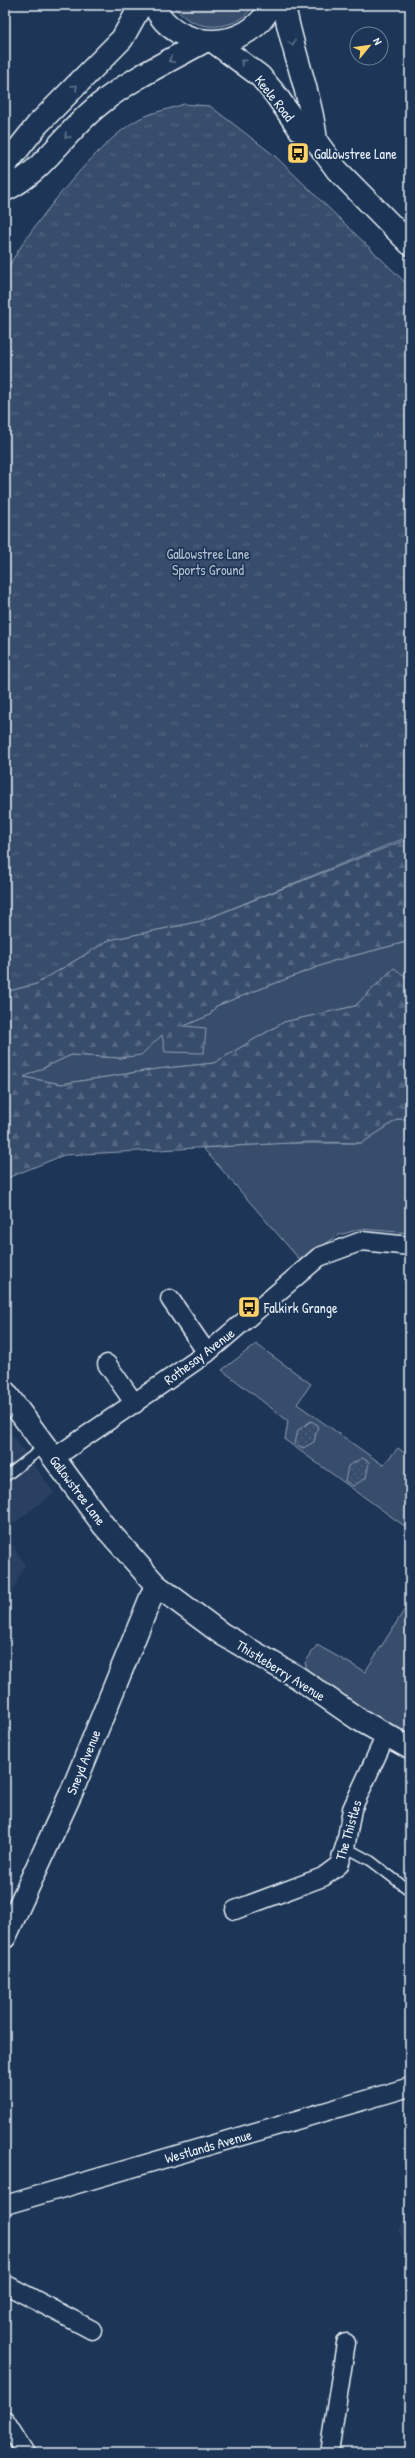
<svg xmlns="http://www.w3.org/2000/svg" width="415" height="2458" font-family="'Patrick Hand',sans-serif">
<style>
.built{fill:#2a4162}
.grass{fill:#374d6c;stroke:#909fb2}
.forest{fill:url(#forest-firs);stroke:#909fb2}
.park{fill:url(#park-tufts);stroke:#909fb2}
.garden{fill:url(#garden-dots);stroke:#909fb2}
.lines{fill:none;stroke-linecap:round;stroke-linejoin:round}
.service-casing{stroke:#e8f1f8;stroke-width:12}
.minor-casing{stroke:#e8f1f8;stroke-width:21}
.tertiary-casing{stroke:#e8f1f8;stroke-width:25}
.primary-casing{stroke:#e8f1f8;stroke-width:25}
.service{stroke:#1d3557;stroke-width:9}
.minor{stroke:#1d3557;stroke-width:18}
.tertiary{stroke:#1d3557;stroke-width:22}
.primary{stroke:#1d3557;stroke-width:22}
.oneway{stroke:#64778f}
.labels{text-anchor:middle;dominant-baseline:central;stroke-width:3.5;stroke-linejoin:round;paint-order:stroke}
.street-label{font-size:14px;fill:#e8f1f8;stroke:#1d3557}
.poi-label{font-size:14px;fill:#e8f1f8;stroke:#1d3557;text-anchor:start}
.park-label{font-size:14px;fill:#b3c0ce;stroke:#1d3557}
</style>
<defs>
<pattern id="forest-firs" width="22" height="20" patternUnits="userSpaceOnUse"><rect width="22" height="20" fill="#374d6c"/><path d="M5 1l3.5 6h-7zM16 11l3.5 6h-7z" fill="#546782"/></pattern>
<pattern id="park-tufts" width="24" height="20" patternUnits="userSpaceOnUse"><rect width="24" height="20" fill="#374d6c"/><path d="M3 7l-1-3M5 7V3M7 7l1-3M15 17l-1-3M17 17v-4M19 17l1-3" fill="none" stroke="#546782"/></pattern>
<pattern id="garden-dots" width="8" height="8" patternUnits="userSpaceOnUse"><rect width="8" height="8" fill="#374d6c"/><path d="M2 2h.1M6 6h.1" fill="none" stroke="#546782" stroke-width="1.8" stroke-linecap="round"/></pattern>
</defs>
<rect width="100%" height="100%" fill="#1d3557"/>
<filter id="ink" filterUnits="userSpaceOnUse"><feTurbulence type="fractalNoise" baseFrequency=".025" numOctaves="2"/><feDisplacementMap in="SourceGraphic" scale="8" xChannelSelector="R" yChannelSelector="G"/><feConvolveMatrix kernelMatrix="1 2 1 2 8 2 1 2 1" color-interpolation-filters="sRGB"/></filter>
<g filter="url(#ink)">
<g class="built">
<path d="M 5,1425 L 54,1493 L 5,1530 Z"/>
<path d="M 5,1535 L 25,1564 L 5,1609 Z"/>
<path d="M 410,2216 L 410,2258 L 398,2229 Z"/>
</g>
<g class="grass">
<path d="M 173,5 L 254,5 C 250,10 245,17 239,20 C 215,32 188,27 173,5 Z"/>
<path d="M 410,941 L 410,998 L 394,968 L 355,1006 L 284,1022 L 214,1063 L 157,1069 L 61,1084 L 23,1077 L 71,1055 L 120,1058 L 162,1035 L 210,1015 L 216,1006 L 333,961 Z"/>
<path d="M 398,1119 L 410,1119 L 410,1233 L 361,1229 L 339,1235 L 300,1260 L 203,1148 L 283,1143 L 362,1143 Z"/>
<path d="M 256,1344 L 311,1384 L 297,1404 L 383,1465 L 398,1448 L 410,1457 L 410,1530 L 285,1440 L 288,1421 L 222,1370 Z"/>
<path d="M 410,1601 L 410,1748 L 312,1688 L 305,1663 L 317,1645 L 365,1672 Z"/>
</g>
<path class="forest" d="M 410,838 L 410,941 L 333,961 L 216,1006 L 210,1015 L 184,1026 L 206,1028 L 204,1053 L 165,1052 L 162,1035 L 141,1055 L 120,1058 L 71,1055 L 24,1077 L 61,1084 L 157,1069 L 214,1063 L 284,1022 L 355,1006 L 394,968 L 409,979 L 410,1119 L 398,1119 L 362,1143 L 310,1142 L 64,1155 L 5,1179 L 5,992 L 36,984 L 109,940 L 201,921 Z"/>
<path class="park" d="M 184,104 L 210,106 L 275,156 L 410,287 L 410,836 L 201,921 L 109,940 L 36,984 L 5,992 L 5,273 C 26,232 101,136 143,117 C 156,111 171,109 184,104 Z"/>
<g class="garden">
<path d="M 311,1421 L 318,1425 L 314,1442 L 303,1448 L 295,1444 L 298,1430 Z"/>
<path d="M 362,1458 L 369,1462 L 366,1478 L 353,1486 L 345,1481 L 348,1466 Z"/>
</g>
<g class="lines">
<g class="service-casing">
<g id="service">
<path d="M 5,1477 L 45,1446"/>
<path d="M 345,1847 L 371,1861 L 410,1891"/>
</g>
</g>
<g class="minor-casing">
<g id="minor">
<path d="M 170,1299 L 207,1353"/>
<path d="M 107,1364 L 135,1404"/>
<path d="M 54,1458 L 207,1353 L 319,1257 L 362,1241 L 410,1246"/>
<path d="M 235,1910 L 323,1877 L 339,1865 L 346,1843 L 352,1809 L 386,1735"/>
<path d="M 5,2205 L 410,2087"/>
<path d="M 5,2284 L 92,2330"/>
<path d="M 5,2421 L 25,2453"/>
<path d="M 329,2453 L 346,2343"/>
</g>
</g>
<g class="tertiary-casing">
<g id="tertiary">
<path d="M 5,170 L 7,163 L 38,124 L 122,39 L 141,5"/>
<path d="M 5,190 C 44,172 66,130 100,104 C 132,78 169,61 205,41"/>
<path d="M 5,1392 L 104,1526 L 156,1585 L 222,1634 L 297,1677 L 358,1719 L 410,1748"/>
<path d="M 5,1937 L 72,1791 L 156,1585"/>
</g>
</g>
<g class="primary-casing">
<g id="primary">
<path d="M 154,5 C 174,53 250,53 271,5"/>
<path d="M 284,5 C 292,51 311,95 316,141"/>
<path d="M 214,42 L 260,76 L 276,95 L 301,131 L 316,141 L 337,170 L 410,244"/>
</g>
</g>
<use href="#service" class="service"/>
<use href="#minor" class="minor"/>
<use href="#tertiary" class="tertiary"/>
<use href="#primary" class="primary"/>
</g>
<defs><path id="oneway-chevron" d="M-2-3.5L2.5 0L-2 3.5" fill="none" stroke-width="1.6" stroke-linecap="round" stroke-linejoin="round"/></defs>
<g class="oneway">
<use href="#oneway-chevron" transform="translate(292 43) rotate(76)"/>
<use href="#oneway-chevron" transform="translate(171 60) rotate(154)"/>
<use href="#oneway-chevron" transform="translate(243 62) rotate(-143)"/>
<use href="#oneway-chevron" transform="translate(75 87) rotate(-45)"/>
<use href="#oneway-chevron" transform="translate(67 136) rotate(135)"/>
</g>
</g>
<defs>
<g id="bus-square" transform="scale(1.15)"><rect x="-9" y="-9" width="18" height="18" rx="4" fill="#ffd166" stroke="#1d3557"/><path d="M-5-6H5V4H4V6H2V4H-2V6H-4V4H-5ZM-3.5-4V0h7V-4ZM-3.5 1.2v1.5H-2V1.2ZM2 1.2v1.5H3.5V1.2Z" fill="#111"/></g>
</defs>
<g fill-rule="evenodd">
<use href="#bus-square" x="298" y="153"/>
<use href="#bus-square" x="249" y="1307"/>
</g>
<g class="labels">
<g class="street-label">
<text transform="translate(275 98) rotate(52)">Keele Road</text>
<text transform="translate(199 1356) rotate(-37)">Rothesay Avenue</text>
<text transform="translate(78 1490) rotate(53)">Gallowstree Lane</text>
<text transform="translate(281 1670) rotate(32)">Thistleberry Avenue</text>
<text transform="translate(83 1762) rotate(-68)">Sneyd Avenue</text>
<text transform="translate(348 1830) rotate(-74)">The Thistles</text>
<text transform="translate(208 2146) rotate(-16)">Westlands Avenue</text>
</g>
<g class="poi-label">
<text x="314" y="153">Gallowstree Lane</text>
<text x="264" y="1307">Falkirk Grange</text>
</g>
<g class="park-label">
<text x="208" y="553">Gallowstree Lane<tspan x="208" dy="16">Sports Ground</tspan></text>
</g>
</g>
<rect width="415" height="2458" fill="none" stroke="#1d3557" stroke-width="20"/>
<rect x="10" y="10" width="395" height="2438" fill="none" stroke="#e8f1f8" stroke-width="1.5" filter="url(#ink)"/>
<g transform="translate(369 46) rotate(61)"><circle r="19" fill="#1d3557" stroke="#6e8097"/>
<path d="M0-3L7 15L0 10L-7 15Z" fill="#ffd166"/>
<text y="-6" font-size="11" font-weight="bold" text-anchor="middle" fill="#e8f1f8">N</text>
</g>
</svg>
